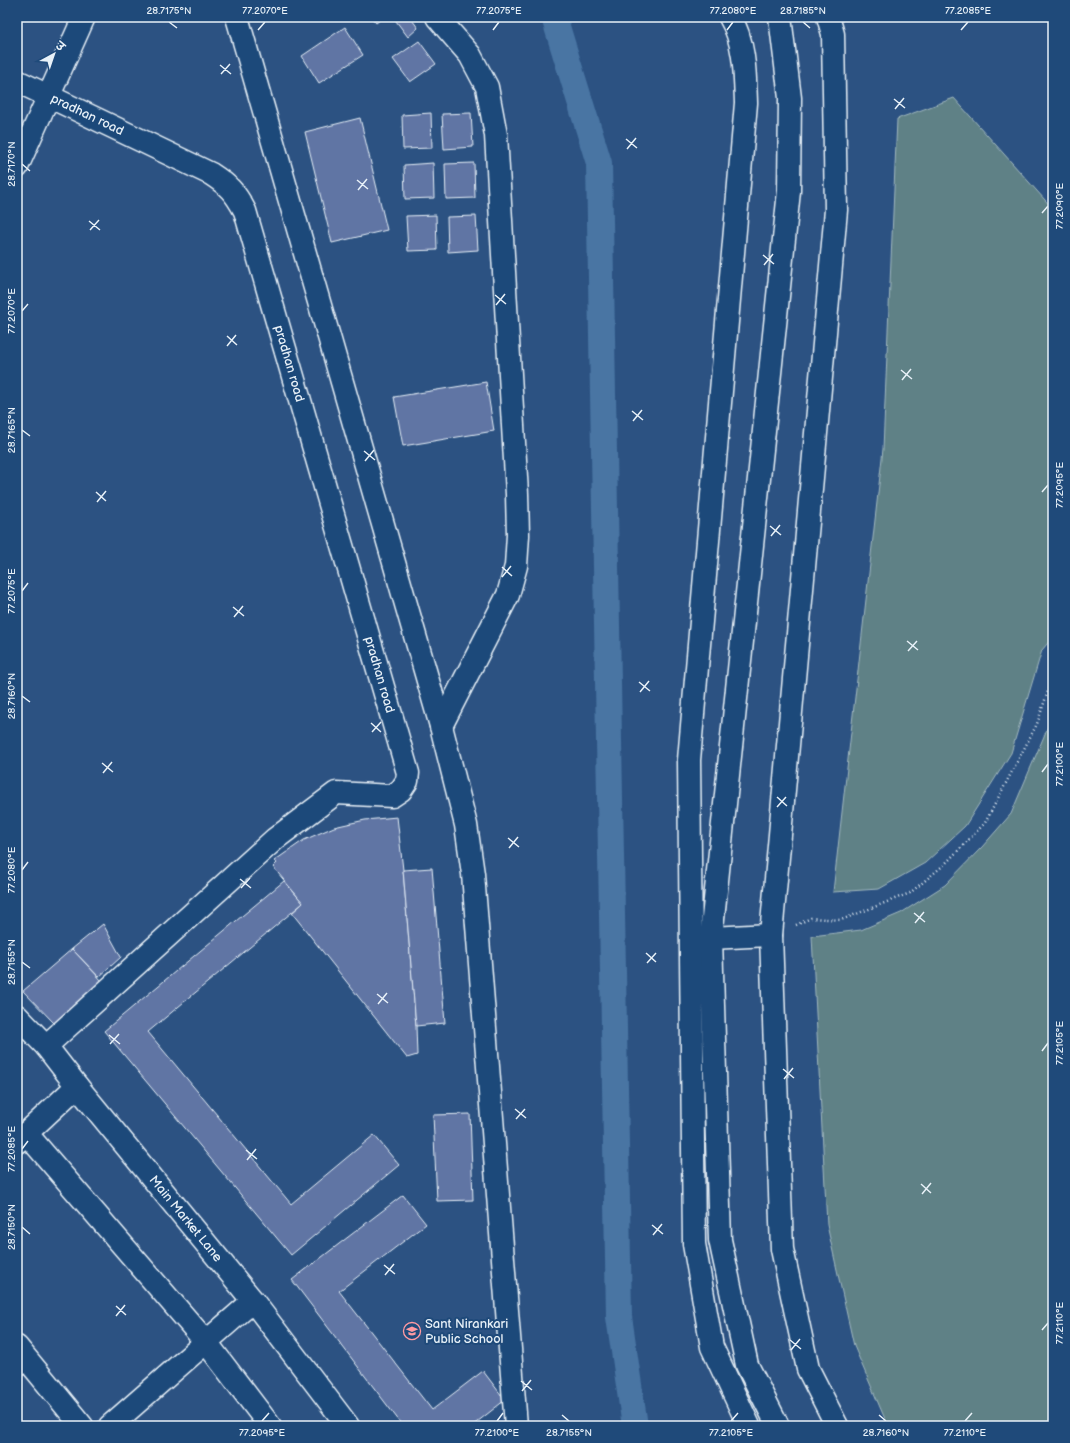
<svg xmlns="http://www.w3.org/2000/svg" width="1070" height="1443" font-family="'Balsamiq Sans','Playpen Sans Deva',sans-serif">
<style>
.green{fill:#5e8186;stroke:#a3b9bf}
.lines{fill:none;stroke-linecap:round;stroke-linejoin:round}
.canal{stroke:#4875a3;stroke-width:26}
.building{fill:#6074a4;stroke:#e8f1f8}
.minor-casing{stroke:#e8f1f8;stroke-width:25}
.path{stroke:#e8f1f8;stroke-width:2.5;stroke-dasharray:1 3;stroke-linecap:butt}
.minor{stroke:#1f4a7a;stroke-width:22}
.ticks{fill:none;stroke:#e8f1f8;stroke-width:1.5}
.labels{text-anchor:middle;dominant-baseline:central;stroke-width:4;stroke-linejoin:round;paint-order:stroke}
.street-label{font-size:13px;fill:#e8f1f8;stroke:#1f4a7a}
.poi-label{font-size:13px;fill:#e8f1f8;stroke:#1f4a7a;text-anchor:start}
.neatline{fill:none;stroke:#e8f1f8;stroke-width:1.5}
.ticks-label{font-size:10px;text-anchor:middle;fill:#e8f1f8}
</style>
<rect width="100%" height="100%" fill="#2c5282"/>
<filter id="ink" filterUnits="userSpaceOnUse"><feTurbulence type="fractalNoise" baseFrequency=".025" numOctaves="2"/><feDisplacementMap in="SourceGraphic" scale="8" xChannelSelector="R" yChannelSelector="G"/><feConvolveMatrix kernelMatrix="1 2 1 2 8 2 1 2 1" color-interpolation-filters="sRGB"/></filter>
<g filter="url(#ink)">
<g class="green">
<path d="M 954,98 L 1053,209 L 1053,637 L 1042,650 L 1011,753 L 965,826 L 925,863 L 879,889 L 833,892 L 883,449 L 897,119 Z"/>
<path d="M 1053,715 L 1053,1426 L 888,1426 L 854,1346 L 827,1225 L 812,936 L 861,930 L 901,913 L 945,885 L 982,847 L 1011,814 Z"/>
</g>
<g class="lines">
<path class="canal" d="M 554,17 L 599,163 L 619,1317 L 635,1426"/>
</g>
<g class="building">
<path d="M 371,17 L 384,17 L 376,23 Z"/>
<path d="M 393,17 L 410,17 L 418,28 L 408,37 Z"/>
<path d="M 345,27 L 363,55 L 319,83 L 302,56 Z"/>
<path d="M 419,41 L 436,64 L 410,82 L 393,59 Z"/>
<path d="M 431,113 L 432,148 L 403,149 L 402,115 Z"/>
<path d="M 471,113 L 473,147 L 444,149 L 442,114 Z"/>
<path d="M 360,118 L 387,230 L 332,243 L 305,132 Z"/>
<path d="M 433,163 L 434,198 L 405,199 L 404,165 Z"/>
<path d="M 474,163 L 475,198 L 446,199 L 445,164 Z"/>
<path d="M 436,215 L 437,250 L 408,251 L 406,216 Z"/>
<path d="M 476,216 L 478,250 L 448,252 L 447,217 Z"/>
<path d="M 486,382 L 494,431 L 403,446 L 394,397 Z"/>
<path d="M 397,817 L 403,870 L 416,1026 L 417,1055 L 407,1058 L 292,913 L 303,903 L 273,867 L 277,863 L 274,861 L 304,840 L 334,827 L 365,820 Z"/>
<path d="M 432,868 L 445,1023 L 416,1026 L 403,870 Z"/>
<path d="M 284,881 L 303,903 L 148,1032 L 291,1204 L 374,1135 L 399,1165 L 291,1255 L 104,1031 Z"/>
<path d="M 103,924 L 121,957 L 99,977 L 72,949 Z"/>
<path d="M 72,949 L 103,982 L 55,1024 L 23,991 Z"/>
<path d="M 470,1114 L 473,1200 L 437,1201 L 433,1115 Z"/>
<path d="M 403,1195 L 426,1224 L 339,1291 L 432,1410 L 483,1371 L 505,1400 L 472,1426 L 403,1426 L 292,1280 Z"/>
</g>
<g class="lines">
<g class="minor-casing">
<g id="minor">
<path d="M 237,17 L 441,726 L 466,825 L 473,874 L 516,1426"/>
<path d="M 437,17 L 470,55 L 487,87 L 496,135 L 517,494 L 518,535 L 516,566 L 508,595 L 441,726"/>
<path d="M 730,17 C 745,42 745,74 746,103 L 689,760 L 694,1244 L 712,1347 L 749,1426"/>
<path d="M 828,17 L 833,34 L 836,210 L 771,935 L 782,1249 L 808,1369 L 837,1426"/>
<path id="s1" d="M 17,81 L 211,174 C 228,185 235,192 245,211 L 408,773 L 407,781 L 401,790 L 392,796 L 336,793 L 275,839 L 46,1046"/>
<path d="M 17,167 L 84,17"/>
<path d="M 711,938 L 771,935"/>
<path id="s2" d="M 17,1016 L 46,1046 L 77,1086 L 253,1301 L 348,1426"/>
<path d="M 26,1133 L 206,1342 L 270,1426"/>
<path d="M 17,1142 L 77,1086"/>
<path d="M 17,1347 L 82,1426"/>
<path d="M 110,1426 L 253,1301"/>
<path d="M 778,1426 L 747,1365 L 720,1240 L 711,938 L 789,191 L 790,98 L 780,17"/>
</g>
</g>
<path class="path" d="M 796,925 L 811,918 L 841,920 L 910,893 L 945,864 L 985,823 L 1037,724 L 1053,676"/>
<use href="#minor" class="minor"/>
</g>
</g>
<path class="ticks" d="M 169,22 L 177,28M 803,22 L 810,28M 258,30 L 265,22M 493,30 L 499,22M 727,30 L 733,22M 961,30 L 968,22M 220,65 L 231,74M 221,74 L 230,64M 894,99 L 905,108M 895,109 L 904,98M 626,139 L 637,148M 627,149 L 636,138M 22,164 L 30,171M 357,180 L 368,189M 358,190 L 367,179M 1042,213 L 1048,206M 89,221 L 100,230M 90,230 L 99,220M 763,255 L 774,264M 764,265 L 773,254M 495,295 L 506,304M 496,305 L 505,294M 22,311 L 28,304M 227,336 L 237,345M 227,346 L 236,335M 901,370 L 912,379M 902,380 L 911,369M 632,411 L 643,420M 633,421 L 642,410M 22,430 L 30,436M 364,451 L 375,460M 365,461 L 374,450M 96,492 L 106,501M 1042,492 L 1048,485M 97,502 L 106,491M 770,526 L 781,535M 771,536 L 780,525M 502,567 L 512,576M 502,577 L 511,566M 22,591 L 28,583M 233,607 L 244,616M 234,617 L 243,606M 907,641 L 918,650M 908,651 L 917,641M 639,682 L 650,691M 640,692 L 649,681M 22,696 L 30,702M 371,723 L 381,732M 372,732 L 381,722M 102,763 L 113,772M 1042,772 L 1048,764M 103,773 L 112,762M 777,797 L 787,806M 777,807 L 786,797M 508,838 L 519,847M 509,848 L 518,837M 22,870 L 28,862M 240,879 L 251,888M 241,888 L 250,878M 914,913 L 925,922M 915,923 L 924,912M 646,953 L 656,962M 22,962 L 30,968M 647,963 L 656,953M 377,994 L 388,1003M 378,1004 L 387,993M 109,1035 L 120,1044M 110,1044 L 119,1034M 1042,1051 L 1048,1043M 783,1069 L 794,1078M 784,1079 L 793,1068M 515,1109 L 526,1118M 516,1119 L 525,1109M 22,1149 L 28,1141M 246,1150 L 257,1159M 247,1160 L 256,1149M 921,1184 L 931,1193M 922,1194 L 931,1183M 652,1225 L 663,1234M 22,1227 L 30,1234M 653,1235 L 662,1224M 384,1265 L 395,1274M 385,1275 L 394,1264M 116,1306 L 126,1315M 116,1316 L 125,1305M 1042,1330 L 1048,1323M 790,1340 L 801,1349M 791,1350 L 800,1339M 521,1381 L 532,1390M 522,1391 L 531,1380M 562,1415 L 569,1421M 879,1415 L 886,1421M 262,1421 L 269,1413M 497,1421 L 503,1413M 731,1421 L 738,1413M 965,1421 L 972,1413"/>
<defs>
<g id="school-ring" transform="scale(0.9)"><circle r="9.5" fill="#1f4a7a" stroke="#ff9aa2" stroke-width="1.5"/><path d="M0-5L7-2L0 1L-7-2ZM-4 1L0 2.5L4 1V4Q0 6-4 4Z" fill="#ff9aa2"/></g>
</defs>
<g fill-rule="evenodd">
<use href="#school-ring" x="412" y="1331"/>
</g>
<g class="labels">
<g class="street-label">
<text stroke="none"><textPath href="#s1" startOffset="78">pradhan road</textPath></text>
<text stroke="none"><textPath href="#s1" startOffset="425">pradhan road</textPath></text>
<text stroke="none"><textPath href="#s1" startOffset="749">pradhan road</textPath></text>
<text stroke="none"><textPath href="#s2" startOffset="264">Main Market Lane</textPath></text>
</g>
<g class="poi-label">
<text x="425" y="1324">Sant Nirankari<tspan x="425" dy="15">Public School</tspan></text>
</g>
</g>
<rect width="1070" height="1443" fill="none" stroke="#1f4a7a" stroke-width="44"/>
<g transform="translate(54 54) rotate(40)" stroke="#1f4a7a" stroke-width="3" paint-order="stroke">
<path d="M0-3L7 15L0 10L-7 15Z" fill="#e8f1f8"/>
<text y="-6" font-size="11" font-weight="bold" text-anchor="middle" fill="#e8f1f8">उ</text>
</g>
<rect x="22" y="22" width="1026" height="1399" class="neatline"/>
<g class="ticks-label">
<text x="169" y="14">28.7175°N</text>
<text x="265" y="14">77.2070°E</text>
<text x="499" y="14">77.2075°E</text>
<text x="733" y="14">77.2080°E</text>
<text x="803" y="14">28.7185°N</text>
<text x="968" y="14">77.2085°E</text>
<text transform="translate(11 164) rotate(-90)" y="4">28.7170°N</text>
<text transform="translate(1059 206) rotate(-90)" y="4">77.2090°E</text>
<text transform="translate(11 311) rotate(-90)" y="4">77.2070°E</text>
<text transform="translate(11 430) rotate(-90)" y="4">28.7165°N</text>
<text transform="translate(1059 485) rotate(-90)" y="4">77.2095°E</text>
<text transform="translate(11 591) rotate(-90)" y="4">77.2075°E</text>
<text transform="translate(11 696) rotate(-90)" y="4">28.7160°N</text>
<text transform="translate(1059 764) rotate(-90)" y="4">77.2100°E</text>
<text transform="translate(11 870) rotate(-90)" y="4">77.2080°E</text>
<text transform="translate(11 962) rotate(-90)" y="4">28.7155°N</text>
<text transform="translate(1059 1043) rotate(-90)" y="4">77.2105°E</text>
<text transform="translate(11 1149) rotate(-90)" y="4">77.2085°E</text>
<text transform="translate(11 1227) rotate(-90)" y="4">28.7150°N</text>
<text transform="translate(1059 1323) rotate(-90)" y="4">77.2110°E</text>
<text x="262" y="1436">77.2095°E</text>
<text x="497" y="1436">77.2100°E</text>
<text x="569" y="1436">28.7155°N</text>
<text x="731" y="1436">77.2105°E</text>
<text x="886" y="1436">28.7160°N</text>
<text x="965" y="1436">77.2110°E</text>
</g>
</svg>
